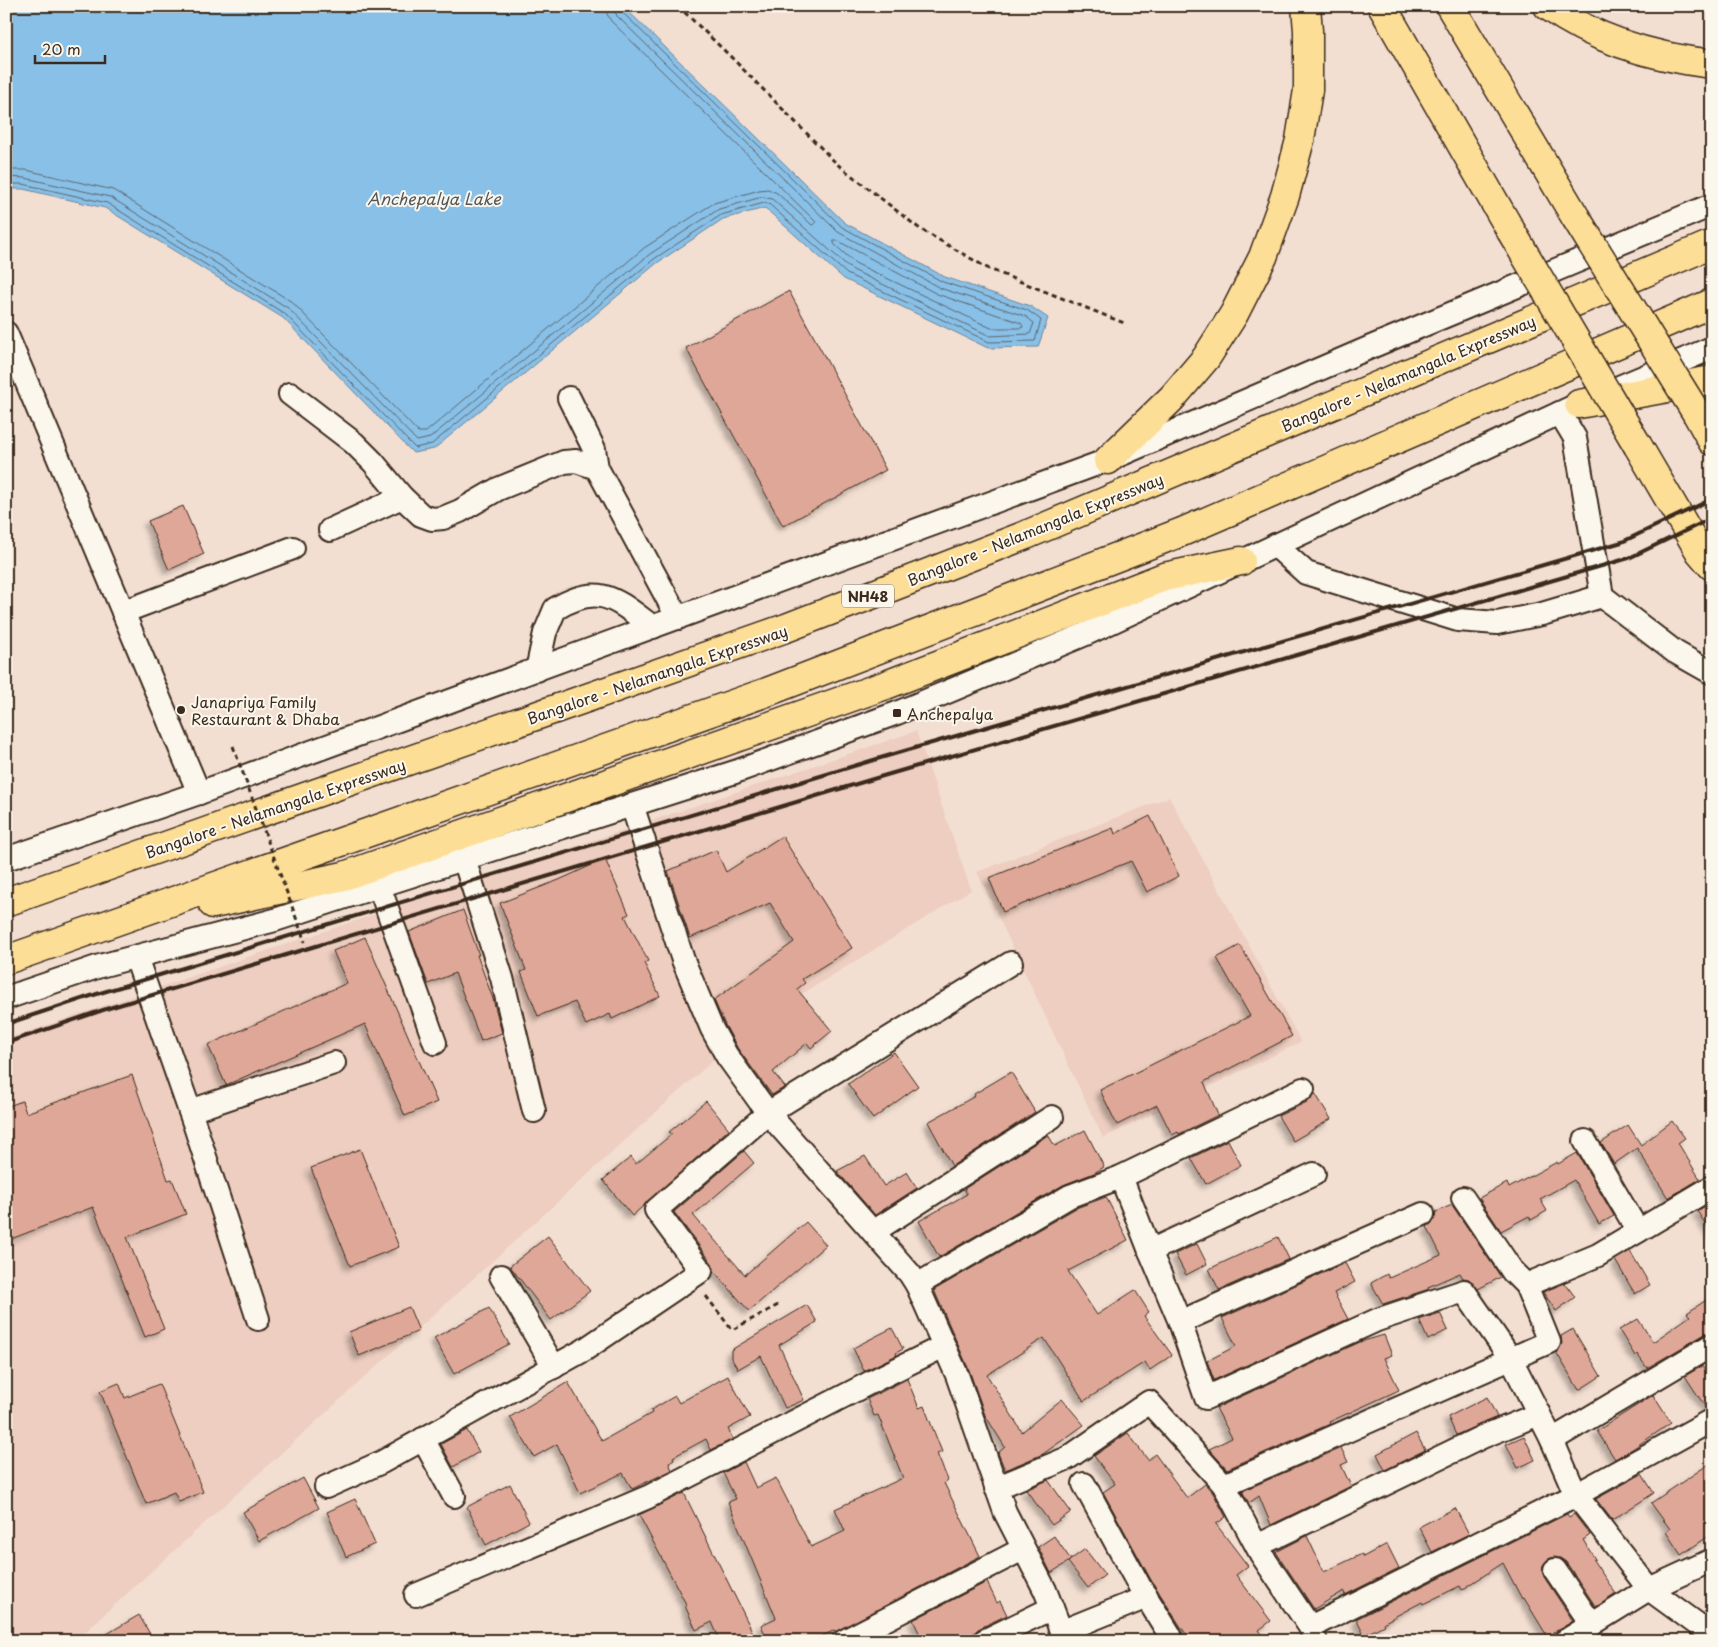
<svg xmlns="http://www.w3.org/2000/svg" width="1718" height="1647" font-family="'Playpen Sans',sans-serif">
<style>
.built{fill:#edcec0}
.water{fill:#89c0e7;stroke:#6a8497}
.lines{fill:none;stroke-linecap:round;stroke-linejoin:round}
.shore{stroke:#5a666e;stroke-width:1}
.building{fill:#dfa797;stroke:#3b2a1e;filter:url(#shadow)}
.minor-casing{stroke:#3b2a1e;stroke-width:26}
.highway-casing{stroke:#3b2a1e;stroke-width:31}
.path{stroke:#3b2a1e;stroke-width:3;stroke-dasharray:5 4;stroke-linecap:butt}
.minor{stroke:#fbf7ec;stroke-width:22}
.highway{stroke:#fdde96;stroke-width:28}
.rail{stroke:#3b2a1e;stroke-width:4}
.highway-bridge-casing{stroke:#3b2a1e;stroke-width:31;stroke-linecap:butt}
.path-bridge{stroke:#3b2a1e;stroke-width:3;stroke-dasharray:5 4;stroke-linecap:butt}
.highway-bridge{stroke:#fdde96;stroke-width:28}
.poi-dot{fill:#3b2a1e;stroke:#fbf7ec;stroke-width:2}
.labels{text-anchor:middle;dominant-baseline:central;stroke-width:4;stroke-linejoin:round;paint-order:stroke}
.shield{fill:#fbf7ec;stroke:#75685c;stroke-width:1}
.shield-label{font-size:14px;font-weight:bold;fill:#3b2a1e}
.street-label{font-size:15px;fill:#3b2a1e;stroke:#fbf7ec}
.poi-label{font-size:15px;fill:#3b2a1e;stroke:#fbf7ec;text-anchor:start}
.water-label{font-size:16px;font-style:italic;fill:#52575a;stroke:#fbf7ec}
</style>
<defs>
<filter id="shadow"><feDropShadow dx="-4.5" dy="4.5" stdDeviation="2.5" flood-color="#0004"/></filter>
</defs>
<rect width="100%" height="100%" fill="#f3dfd2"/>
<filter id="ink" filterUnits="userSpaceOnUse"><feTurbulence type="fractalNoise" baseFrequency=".02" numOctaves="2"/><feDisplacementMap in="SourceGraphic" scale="10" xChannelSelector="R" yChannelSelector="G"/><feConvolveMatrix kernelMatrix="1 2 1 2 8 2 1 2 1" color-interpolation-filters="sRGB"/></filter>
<g filter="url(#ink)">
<g class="built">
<path d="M 916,731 L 971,890 L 753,1024 L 75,1641 L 6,1641 L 6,1039 Z"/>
<path d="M 1169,797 L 1301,1042 L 1103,1138 L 977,872 Z"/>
</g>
<path class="water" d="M 6,6 L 623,6 L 845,223 L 945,277 L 1030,306 L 1048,318 L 1038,347 L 988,348 L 844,279 L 765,208 L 723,219 L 657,263 L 434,449 L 413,453 L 283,318 L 105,208 L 23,189 L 6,189 Z"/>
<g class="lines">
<g class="shore">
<path d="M 6,170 L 26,170 L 113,190 L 292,302 L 418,432 L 426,432 L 644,248 L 714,203 L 759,190 L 768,189 L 777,193 L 812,225 L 816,223 L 815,221 L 611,21 L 607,14 L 606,6"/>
<path d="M 6,177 L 25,178 L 110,197 L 288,308 L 417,441 L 430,438 L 650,254 L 719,209 L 762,197 L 772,199 L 851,269 L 990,336 L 1030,334 L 1034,323 L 1025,316 L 940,288 L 838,232 L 617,16 L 613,6"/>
<path d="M 6,184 L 23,184 L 107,203 L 285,314 L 415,448 L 432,444 L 654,259 L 721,215 L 764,203 L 769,204 L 847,274 L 989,342 L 1035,341 L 1041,320 L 1027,310 L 943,282 L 842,227 L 622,12 L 620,6"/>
<path d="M 834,241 L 838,241 L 937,294 L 1021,323 L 1023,327 L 1021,328 L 991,328 L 855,263 L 835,245 Z"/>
</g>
</g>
<g class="building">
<path d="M 789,291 L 886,470 L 783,526 L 686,348 Z"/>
<path d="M 183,506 L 204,554 L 169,570 L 148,521 Z"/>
<path d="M 1150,816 L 1179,876 L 1147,892 L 1131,861 L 1003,912 L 989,878 L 1113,828 L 1115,834 Z"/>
<path d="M 782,836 L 852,948 L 802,979 L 805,983 L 797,989 L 832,1031 L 811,1048 L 807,1043 L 773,1072 L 785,1087 L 772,1095 L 738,1049 L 724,1023 L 714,1000 L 794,942 L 770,903 L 690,938 L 668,871 L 716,850 L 726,872 Z"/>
<path d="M 605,859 L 629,914 L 625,916 L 648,961 L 644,963 L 660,996 L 612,1019 L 610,1014 L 586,1025 L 575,1002 L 538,1016 L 521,972 L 526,970 L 500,903 L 559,880 Z"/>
<path d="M 463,910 L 479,955 L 477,955 L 493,999 L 502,1033 L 481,1041 L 455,973 L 428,984 L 409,932 Z"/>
<path d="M 365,937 L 437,1102 L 405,1116 L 365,1024 L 226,1085 L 208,1045 L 347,983 L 333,951 Z"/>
<path d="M 1240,945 L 1292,1036 L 1204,1082 L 1218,1115 L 1179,1134 L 1178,1132 L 1172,1135 L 1157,1105 L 1117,1125 L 1100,1090 L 1250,1016 L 1217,958 Z"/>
<path d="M 894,1052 L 918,1086 L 873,1119 L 848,1084 Z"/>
<path d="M 1011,1072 L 1035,1112 L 952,1166 L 928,1122 L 975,1096 L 974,1094 Z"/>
<path d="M 132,1075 L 168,1180 L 172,1179 L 186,1214 L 127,1237 L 164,1329 L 145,1337 L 93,1207 L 6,1241 L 6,1107 L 22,1101 L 26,1113 Z"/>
<path d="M 1315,1093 L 1331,1119 L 1293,1141 L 1278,1116 L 1309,1101 Z"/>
<path d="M 706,1101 L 729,1129 L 632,1216 L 603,1180 L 631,1157 L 636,1164 L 672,1134 L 669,1132 Z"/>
<path d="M 1672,1121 L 1685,1138 L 1678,1143 L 1700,1179 L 1668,1198 L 1637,1148 L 1614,1164 L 1601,1143 L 1628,1125 L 1641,1145 Z"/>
<path d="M 1085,1130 L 1104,1167 L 1094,1173 L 1063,1185 L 939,1257 L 919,1221 L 967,1194 L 964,1189 L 1048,1135 L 1055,1146 Z"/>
<path d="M 1228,1140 L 1241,1165 L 1206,1184 L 1191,1158 Z"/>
<path d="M 360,1149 L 399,1247 L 350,1266 L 311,1168 Z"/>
<path d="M 744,1151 L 754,1163 L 693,1215 L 745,1275 L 806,1222 L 826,1245 L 749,1311 L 714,1271 L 712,1263 L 674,1212 Z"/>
<path d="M 1577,1153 L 1614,1216 L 1599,1224 L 1574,1180 L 1540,1199 L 1547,1211 L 1531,1220 L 1529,1216 L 1501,1231 L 1479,1198 L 1507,1183 L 1509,1188 L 1557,1162 L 1558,1164 Z"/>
<path d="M 865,1156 L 884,1186 L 907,1172 L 917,1188 L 875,1215 L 837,1171 Z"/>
<path d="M 1106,1197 L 1128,1240 L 1068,1271 L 1097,1315 L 1135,1290 L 1149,1312 L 1144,1316 L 1172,1355 L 1150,1370 L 1145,1362 L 1084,1401 L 1044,1338 L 987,1375 L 1022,1432 L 1062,1399 L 1084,1425 L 1043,1454 L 1005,1470 L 998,1453 L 1005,1447 L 985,1415 L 969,1370 L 934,1290 L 1076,1208 Z"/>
<path d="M 1712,1202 L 1712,1234 L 1697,1211 Z"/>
<path d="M 1452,1205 L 1501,1277 L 1478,1289 L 1469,1279 L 1463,1278 L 1460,1273 L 1428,1287 L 1429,1289 L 1383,1304 L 1371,1283 L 1387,1274 L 1389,1278 L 1441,1255 L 1427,1227 L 1434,1221 L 1436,1212 Z"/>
<path d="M 548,1236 L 590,1291 L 551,1320 L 510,1266 Z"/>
<path d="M 1278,1237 L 1289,1259 L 1219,1290 L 1209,1269 Z"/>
<path d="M 1197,1244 L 1207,1264 L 1186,1275 L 1175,1254 Z"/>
<path d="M 1630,1251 L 1650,1285 L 1635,1294 L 1615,1260 Z"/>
<path d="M 1345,1263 L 1355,1282 L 1334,1293 L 1348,1319 L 1214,1380 L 1207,1361 L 1236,1346 L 1222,1318 Z"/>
<path d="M 1565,1283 L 1575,1297 L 1556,1311 L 1543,1292 Z"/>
<path d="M 1712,1296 L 1712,1332 L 1705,1334 L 1647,1368 L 1637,1354 L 1635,1356 L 1619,1330 L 1638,1319 L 1653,1342 L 1690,1316 L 1687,1313 Z"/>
<path d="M 807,1305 L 817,1322 L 779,1345 L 804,1400 L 785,1408 L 761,1356 L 738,1369 L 731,1358 L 731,1350 Z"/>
<path d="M 409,1307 L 419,1331 L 359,1356 L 349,1332 Z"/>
<path d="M 489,1308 L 509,1344 L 454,1374 L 434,1338 Z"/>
<path d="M 1440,1313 L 1448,1330 L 1428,1340 L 1419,1320 Z"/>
<path d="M 892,1328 L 903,1349 L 896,1353 L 897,1355 L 864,1371 L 853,1348 Z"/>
<path d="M 1573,1329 L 1601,1376 L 1579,1390 L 1556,1352 L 1562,1344 L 1561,1336 Z"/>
<path d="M 1384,1335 L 1392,1355 L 1384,1358 L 1399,1390 L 1329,1422 L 1330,1424 L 1227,1469 L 1209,1449 L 1232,1438 L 1216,1408 L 1360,1342 Z"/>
<path d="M 1702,1366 L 1712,1380 L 1712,1407 L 1706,1408 L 1685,1376 Z"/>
<path d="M 728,1376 L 750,1417 L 728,1429 L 733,1439 L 711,1450 L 706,1439 L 673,1457 L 674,1460 L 669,1463 L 672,1470 L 632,1489 L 623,1473 L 580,1493 L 557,1444 L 534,1457 L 510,1417 L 568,1382 L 602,1441 L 652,1413 L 651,1410 L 675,1396 L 679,1403 Z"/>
<path d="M 907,1379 L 919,1408 L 924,1406 L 942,1452 L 937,1454 L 948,1480 L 944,1483 L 980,1556 L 835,1632 L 835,1630 L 812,1641 L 768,1641 L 761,1625 L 776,1618 L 728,1502 L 736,1499 L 723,1473 L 744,1462 L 756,1488 L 776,1478 L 811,1547 L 845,1531 L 835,1509 L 903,1478 L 878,1415 L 874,1416 L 867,1399 Z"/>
<path d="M 119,1383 L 125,1398 L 159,1384 L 203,1492 L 179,1502 L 174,1492 L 146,1504 L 100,1391 Z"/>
<path d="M 1653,1395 L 1671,1423 L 1634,1448 L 1615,1459 L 1597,1431 Z"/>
<path d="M 1487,1397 L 1497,1417 L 1456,1435 L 1448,1417 Z"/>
<path d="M 467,1430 L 479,1452 L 453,1467 L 441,1444 Z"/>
<path d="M 1128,1433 L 1148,1460 L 1155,1454 L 1187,1498 L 1205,1484 L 1213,1493 L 1226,1517 L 1216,1524 L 1248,1566 L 1236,1575 L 1271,1621 L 1259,1630 L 1267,1641 L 1191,1641 L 1181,1627 L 1151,1580 L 1103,1492 L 1115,1484 L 1094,1456 Z"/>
<path d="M 1416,1433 L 1425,1450 L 1385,1470 L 1377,1454 Z"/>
<path d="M 1524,1436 L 1535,1460 L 1518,1468 L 1506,1444 Z"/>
<path d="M 1341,1448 L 1348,1462 L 1341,1465 L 1351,1486 L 1271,1525 L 1259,1496 L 1249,1503 L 1242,1491 Z"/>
<path d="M 1712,1462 L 1712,1534 L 1681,1555 L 1666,1532 L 1670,1529 L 1651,1503 Z"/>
<path d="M 1642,1474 L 1654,1493 L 1612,1520 L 1596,1499 Z"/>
<path d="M 303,1478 L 319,1508 L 259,1541 L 243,1512 Z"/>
<path d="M 1048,1480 L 1071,1512 L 1052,1525 L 1026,1490 Z"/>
<path d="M 510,1484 L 529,1522 L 486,1545 L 467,1507 Z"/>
<path d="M 684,1493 L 757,1641 L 720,1641 L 712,1622 L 696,1630 L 685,1606 L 687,1606 L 639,1515 Z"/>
<path d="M 355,1499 L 375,1544 L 346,1557 L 327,1512 Z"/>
<path d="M 1455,1508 L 1469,1534 L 1432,1552 L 1419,1527 Z"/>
<path d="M 1567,1514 L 1569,1517 L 1574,1514 L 1590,1535 L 1583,1540 L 1595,1559 L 1593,1560 L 1616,1594 L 1596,1607 L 1566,1562 L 1560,1558 L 1554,1557 L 1548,1559 L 1543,1565 L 1542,1571 L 1544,1577 L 1573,1621 L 1565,1626 L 1547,1636 L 1524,1598 L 1522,1599 L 1503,1563 L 1462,1590 L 1460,1586 L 1423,1604 L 1422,1602 L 1383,1623 L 1384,1625 L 1364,1635 L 1356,1619 Z"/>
<path d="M 1054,1536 L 1071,1560 L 1051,1573 L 1038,1547 Z"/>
<path d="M 1307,1536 L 1324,1572 L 1362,1554 L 1363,1557 L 1387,1544 L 1399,1568 L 1345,1595 L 1344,1591 L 1314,1609 L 1276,1552 Z"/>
<path d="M 1085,1549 L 1105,1575 L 1088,1588 L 1068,1562 Z"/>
<path d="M 987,1582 L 997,1603 L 1000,1601 L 1007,1615 L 978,1629 L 973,1634 L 971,1641 L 923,1641 L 913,1620 Z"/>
<path d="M 139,1615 L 154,1641 L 95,1641 Z"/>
</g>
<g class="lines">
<g class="minor-casing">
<g id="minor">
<path d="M 6,333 L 199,793"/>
<path d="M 290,394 L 354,443 L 373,462 L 402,497 L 421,515 L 432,519 L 443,518 L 460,511 L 498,489 L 564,462 L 576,461 L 597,468"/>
<path d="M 569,398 L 594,449 L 597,468 L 678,618"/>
<path d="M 1560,413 L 1575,438 L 1602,596 L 1675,652 L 1712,673"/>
<path d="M 330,530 L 402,497"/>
<path d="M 1275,545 L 1306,573 L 1458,620 L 1497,623 L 1542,614 L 1602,596"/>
<path d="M 123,612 L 293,548"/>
<path d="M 537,670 L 545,633 L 555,609 C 600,582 615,599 653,627"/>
<path d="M 632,805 L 683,960 L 712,1029 L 727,1056 L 768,1113 L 910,1274 L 917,1285 L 957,1375 L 1005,1512 L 1045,1590 L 1065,1641"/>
<path d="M 6,859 L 199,793 L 1108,460 L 1371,347 L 1712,205"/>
<path d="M 464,859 L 502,978 L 534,1111"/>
<path d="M 379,886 L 435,1043"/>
<path d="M 136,957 L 194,1123 L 258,1319"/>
<path d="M 6,998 L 100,966 L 275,920 L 379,886 L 735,772 L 897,713 L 1088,633 L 1579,404 L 1712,348"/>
<path d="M 190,1111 L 334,1063"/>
<path d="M 1585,1141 L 1638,1231"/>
<path d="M 1121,1177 L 1150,1251 L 1180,1322 L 1206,1398 L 1377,1320 L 1464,1291 L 1511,1359 L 1552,1440 L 1576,1495 L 1649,1589 L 1712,1635"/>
<path d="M 873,1232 L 1052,1117"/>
<path d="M 1150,1251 L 1314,1174"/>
<path d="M 501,1276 L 554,1367"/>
<path d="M 917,1285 L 1070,1196 L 1121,1177 L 1303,1089"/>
<path d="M 1526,1285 L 1598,1255 L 1712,1187"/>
<path d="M 1180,1322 L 1423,1214"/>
<path d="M 423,1439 L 454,1496"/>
<path d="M 1552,1440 L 1712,1345"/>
<path d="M 1084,1484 L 1140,1587 L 1170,1635"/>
<path d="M 1224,1485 L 1549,1342 L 1526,1285 L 1513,1272 L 1463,1198"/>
<path d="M 326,1487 L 382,1462 L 584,1350 L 701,1271 L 656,1210 L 768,1113 L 1011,963"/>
<path d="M 996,1488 L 1068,1458 L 1149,1402 L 1224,1485 L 1261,1554 L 1310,1627 L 1316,1641"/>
<path d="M 1257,1546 L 1482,1437 L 1539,1414"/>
<path d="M 1555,1570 L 1592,1625"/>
<path d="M 416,1595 L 648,1497 L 879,1378 L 944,1346"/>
<path d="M 1310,1627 L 1576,1495 L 1712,1420"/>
<path d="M 1063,1631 L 1147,1597"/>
<path d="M 844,1641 L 1023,1549"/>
<path d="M 984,1641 L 1052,1608"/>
<path d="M 1565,1641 L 1649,1589 L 1712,1560"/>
</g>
</g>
<g class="highway-casing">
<g id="highway">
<path d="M 1382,6 L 1511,231"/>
<path d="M 1450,6 L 1576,218"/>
<path d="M 1548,6 C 1596,41 1654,57 1712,64"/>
<path d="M 1579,404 L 1712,380"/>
<path d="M 1697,414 L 1712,441"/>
<path d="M 1638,446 L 1700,552 L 1712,566"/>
<path d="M 1108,460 L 1172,398 L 1206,358 L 1234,314 L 1263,257 L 1285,196 L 1300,140 L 1308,90 L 1308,31 L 1306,6"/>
<path d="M 6,902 L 786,628 L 1026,535 L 1712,244"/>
<path d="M 213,904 L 344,876 L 886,685 L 1164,577 L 1241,561"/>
<path d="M 6,960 L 767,692 L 1182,532 L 1712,303"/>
</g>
</g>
<g class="path">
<path d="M 678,6 L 728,54 L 837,164 L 920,229 L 989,269 L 1124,323"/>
<path d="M 706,1296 L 732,1330 L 780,1304"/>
</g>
<use href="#minor" class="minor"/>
<use href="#highway" class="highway"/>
<g class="rail">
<path d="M 6,1024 L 100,993 L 877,759 L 1622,542 L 1712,499"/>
<path d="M 6,1043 L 109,1008 L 883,776 L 1629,558 L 1712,518"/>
</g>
<g class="highway-bridge-casing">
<g id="highway-bridge">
<path d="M 1576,218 L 1697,414"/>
<path d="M 1511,231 L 1638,446"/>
</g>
</g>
<path class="path-bridge" d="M 233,746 L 305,942"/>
<use href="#highway-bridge" class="highway-bridge"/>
</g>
</g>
<g class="poi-dot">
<circle cx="181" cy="710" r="5"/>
<rect x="892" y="708" width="10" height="10" rx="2.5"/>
</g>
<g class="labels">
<rect class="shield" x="842" y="584.5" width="52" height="23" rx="4"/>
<g class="shield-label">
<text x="868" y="596">NH48</text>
</g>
<g class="street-label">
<text transform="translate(1408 373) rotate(-23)">Bangalore - Nelamangala Expressway</text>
<text transform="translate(1035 529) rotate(-22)">Bangalore - Nelamangala Expressway</text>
<text transform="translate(657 674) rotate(-19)">Bangalore - Nelamangala Expressway</text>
<text transform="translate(275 808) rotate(-19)">Bangalore - Nelamangala Expressway</text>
</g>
<g class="poi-label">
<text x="191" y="701">Janapriya Family<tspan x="191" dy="17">Restaurant &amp; Dhaba</tspan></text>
<text x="907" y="713">Anchepalya</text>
</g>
<g class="water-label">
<text x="434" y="198">Anchepalya Lake</text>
</g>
</g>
<rect width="1718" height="1647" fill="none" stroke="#fbf7ec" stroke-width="25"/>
<rect x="12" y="12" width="1693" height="1622" fill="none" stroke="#3b2a1e" stroke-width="2" filter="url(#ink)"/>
<path d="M35 55v8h70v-8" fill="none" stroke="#3b2a1e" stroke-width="2.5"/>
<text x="42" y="55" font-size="15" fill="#3b2a1e" stroke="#fbf7ec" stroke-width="4" paint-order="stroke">20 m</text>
</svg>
